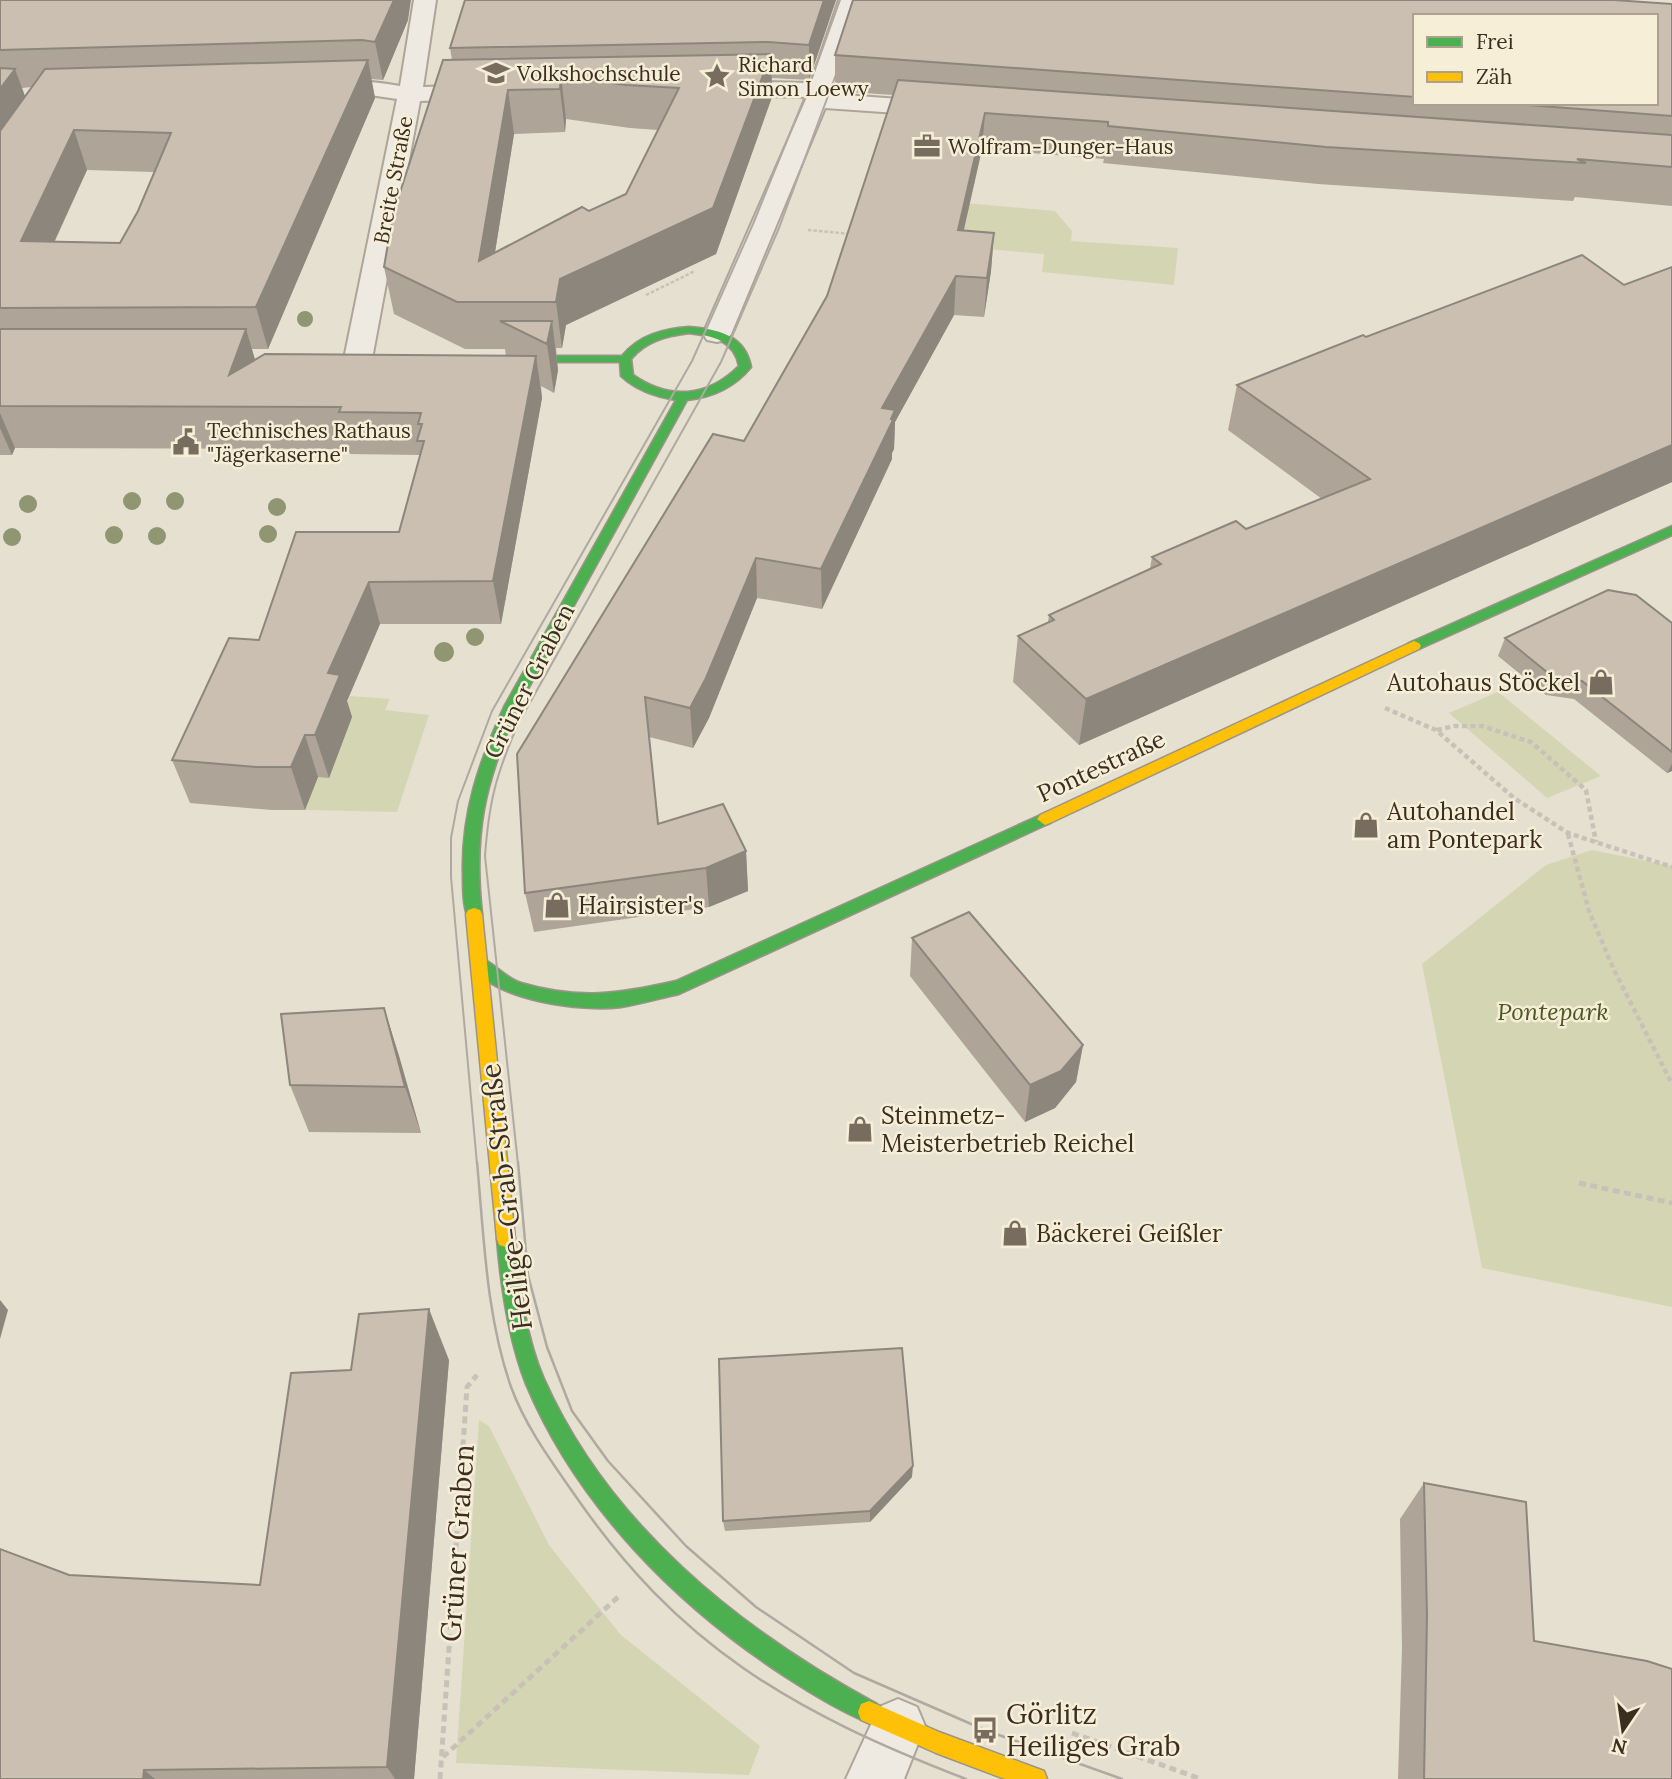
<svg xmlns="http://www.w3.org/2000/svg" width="1672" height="1779" font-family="Lora,serif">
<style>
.green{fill:#d4d6b3}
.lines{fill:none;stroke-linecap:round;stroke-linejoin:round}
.street-casing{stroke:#aca598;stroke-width:4}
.fast-casing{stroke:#9b9488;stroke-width:3}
.slow-casing{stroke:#9b9488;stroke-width:3}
.path-far2{stroke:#c7c1b8;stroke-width:2.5;stroke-dasharray:3.5 2;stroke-linecap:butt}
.path-far1{stroke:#c7c1b8;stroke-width:4.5;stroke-dasharray:5 3.5;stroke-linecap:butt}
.path{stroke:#c7c1b8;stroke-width:5;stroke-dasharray:7 4.5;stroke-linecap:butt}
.street{fill:#eeeae2;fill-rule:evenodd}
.fast{fill:#4caf50;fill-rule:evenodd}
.slow{fill:#ffc107;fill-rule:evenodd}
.tram-far1{stroke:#aeaaa1;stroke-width:2}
.tram{stroke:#aeaaa1;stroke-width:2.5}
.tree{fill:#909572}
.wall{fill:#aea498;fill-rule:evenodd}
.shaded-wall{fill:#8d867c}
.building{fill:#cabfb1;stroke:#8d867c;stroke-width:2;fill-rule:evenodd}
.labels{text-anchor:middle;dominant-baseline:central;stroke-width:5;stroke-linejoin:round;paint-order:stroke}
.far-poi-label{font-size:21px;fill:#3b2e20;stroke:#f6eed7;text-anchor:start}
.far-street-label{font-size:21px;fill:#3b2e20;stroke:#f6eed7}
.street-label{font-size:24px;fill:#3b2e20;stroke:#f6eed7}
.poi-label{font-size:24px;fill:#3b2e20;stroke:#f6eed7;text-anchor:start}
.park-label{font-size:24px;font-style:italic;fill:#4a5826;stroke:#f6eed7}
.near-street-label{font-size:28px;fill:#3b2e20;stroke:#f6eed7}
.near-poi-label{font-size:28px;fill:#3b2e20;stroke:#f6eed7;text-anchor:start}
</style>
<rect width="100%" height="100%" fill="#e6e0d0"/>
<g class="green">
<path d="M 954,202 L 1055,211 L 1072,231 L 1071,241 L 1178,248 L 1174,285 L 1042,272 L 1044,254 L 943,245 Z"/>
<path d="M 1498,692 L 1601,776 L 1547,798 L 1449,713 Z"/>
<path d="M 350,696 L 390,699 L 385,710 L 429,715 L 397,812 L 305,810 Z"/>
<path d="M 1592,850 L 1672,866 L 1672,1307 L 1482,1268 L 1422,964 L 1546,865 Z"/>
<path d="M 479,1420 L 489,1426 L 549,1545 L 621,1635 L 760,1746 L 749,1775 L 456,1763 Z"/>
</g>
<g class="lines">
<g class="street-casing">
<g id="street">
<path d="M 414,0 L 436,0 L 423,87 L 486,85 L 494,87 L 498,92 L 494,97 L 486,99 L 420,101 L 372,359 L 368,365 L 358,367 L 348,365 L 344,359 L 397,99 L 370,95 L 314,95 L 310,90 L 314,85 C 342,78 372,81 400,86 Z"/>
<path d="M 839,0 L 861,0 L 831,94 L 940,102 L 948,104 L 952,109 L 948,114 L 940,116 L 825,108 L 731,334 L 727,340 L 717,342 L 707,340 L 703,334 L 807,97 L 721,95 L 713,93 L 710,88 L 713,83 L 721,81 L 811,83 Z"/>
<path d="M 898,1699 L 917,1707 L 925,1726 L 904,1779 L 846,1779 L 879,1707 Z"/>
</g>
</g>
<g class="fast-casing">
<g id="fast">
<path d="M 689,327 C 718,329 745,335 751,367 C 734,388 713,397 687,400 L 518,707 C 485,782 473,832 482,914 L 480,918 L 468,918 C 463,906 463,889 463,875 C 461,814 479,762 504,707 L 676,400 C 656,397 636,390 621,376 L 620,362 L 506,362 L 500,359 L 506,356 L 622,356 C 639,335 663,329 689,327 ZM 689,333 C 713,336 734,340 739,366 C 707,398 669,400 633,375 L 631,359 C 646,341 666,336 689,333 Z"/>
<path d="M 1672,526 L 1672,535 L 1419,649 L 1409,649 L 1407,646 L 1409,643 Z"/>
<path d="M 1045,813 L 1053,819 L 1050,823 L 679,994 C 660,998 641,1004 621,1007 C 583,1012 492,1001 472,964 L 474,959 L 480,958 C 495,963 505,978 521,983 C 578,1000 619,994 676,981 Z"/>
<path d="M 506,1231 L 513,1233 L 515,1239 C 520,1286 525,1336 544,1379 C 609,1525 740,1630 877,1704 L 880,1712 L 877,1720 L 869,1723 C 840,1711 812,1694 786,1677 C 677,1606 577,1506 526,1384 C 508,1338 501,1288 497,1239 L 499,1233 Z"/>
</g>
</g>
<g class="slow-casing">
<g id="slow">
<path d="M 1414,641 L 1419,643 L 1421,646 L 1419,649 L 1050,823 L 1045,825 L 1037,819 L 1040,815 Z"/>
<path d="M 474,908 L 480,910 L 482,914 L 515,1239 L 513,1245 L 506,1247 L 499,1245 L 497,1239 L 466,914 L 468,910 Z"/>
<path d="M 869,1701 L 939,1732 L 1044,1771 L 1047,1779 L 1005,1779 L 936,1753 L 861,1720 L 858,1712 L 861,1704 Z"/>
</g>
</g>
<g class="path-far2">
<path d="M 808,230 L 851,234"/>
<path d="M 646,295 L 695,271"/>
</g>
<g class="path-far1">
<path d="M 1385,708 L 1436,730 L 1514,798 L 1568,833 L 1672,867"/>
<path d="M 1437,730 L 1454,726 L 1482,726 L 1531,742 L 1586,790 L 1596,842"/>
<path d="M 1568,834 L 1589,911 L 1614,970 L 1672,1084"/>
</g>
<g class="path">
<path d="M 1579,1183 L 1672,1203"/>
<path d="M 1072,1733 L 1201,1779"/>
<path d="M 443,1757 L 618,1597"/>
<path d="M 440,1779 L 467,1387 L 477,1375"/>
</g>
<use href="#street" class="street"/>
<use href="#fast" class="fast"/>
<use href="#slow" class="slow"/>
<g class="tram-far1">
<path d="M 477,1164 L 451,877 L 451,838 L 458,801 L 492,711 L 692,361 L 753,224 L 808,89 L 840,0"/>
<path d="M 518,1164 L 485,856 C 489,801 496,775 518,724 L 721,362 L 779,228 L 841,61"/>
</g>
<g class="tram">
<path d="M 477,1162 C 484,1237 486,1315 511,1387 C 525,1425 549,1458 572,1491 C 679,1648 793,1712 966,1779"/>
<path d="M 518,1162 L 528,1275 L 547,1347 L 572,1411 L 608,1461 L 686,1546 L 756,1607 L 854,1673 L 985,1730 L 1122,1779"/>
</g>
</g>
<g class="tree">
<circle cx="305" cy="319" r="8"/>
<circle cx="132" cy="501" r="9"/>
<circle cx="175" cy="501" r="9"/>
<circle cx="28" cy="504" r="9"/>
<circle cx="277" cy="507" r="9"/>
<circle cx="268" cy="534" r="9"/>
<circle cx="114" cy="535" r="9"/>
<circle cx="157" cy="536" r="9"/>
<circle cx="12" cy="537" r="9"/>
<circle cx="475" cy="637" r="9"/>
<circle cx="444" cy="652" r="10"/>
</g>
<g class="wall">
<path d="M 0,0 L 408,20 L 383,80 L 371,79 L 375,98 L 268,349 L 252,349 L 255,360 L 506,356 L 505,349 L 465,349 L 394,314 L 384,267 L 452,60 L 450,48 L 465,0 L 836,0 L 809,80 L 772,78 L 772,97 L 716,254 L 566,325 L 562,348 L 556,348 L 558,370 L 554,393 L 541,386 L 542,398 L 501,624 L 380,624 L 347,701 L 352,717 L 329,778 L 318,777 L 305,810 L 272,810 L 190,803 L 172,760 L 259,640 L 399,532 L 420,455 L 350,454 L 348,449 L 15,448 L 12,455 L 0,455 ZM 32,87 L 25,97 L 22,88 ZM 566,119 L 630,128 L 658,130 L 626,194 L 495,252 L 514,134 L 565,132 ZM 87,170 L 154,172 L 138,211 L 120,243 L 55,241 Z"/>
<path d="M 853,0 L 1614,0 L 1672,4 L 1672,206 L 1575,197 L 1573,201 L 1318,184 L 1103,163 L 1104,159 L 982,149 L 964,230 L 994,233 L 991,271 L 984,317 L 954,315 L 895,422 L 894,449 L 892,453 L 892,459 L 822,609 L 757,598 L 709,718 L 693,748 L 649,737 L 659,824 L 723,804 L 746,851 L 748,891 L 709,907 L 534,932 L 525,893 L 517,754 L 713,434 L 744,441 L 827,296 L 893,95 L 835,91 L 835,55 ZM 1415,16 L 1656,16 L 1656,103 L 1415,103 Z"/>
<path d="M 1672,267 L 1672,482 L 1079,745 L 1013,682 L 1018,636 L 1048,622 L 1049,615 L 1150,569 L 1152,557 L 1246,529 L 1322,499 L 1228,430 L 1237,385 L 1366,337 L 1624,285 Z"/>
<path d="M 1672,623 L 1672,771 L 1667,773 L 1574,699 L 1546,695 L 1498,656 L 1505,638 Z"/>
<path d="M 912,938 L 1083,1045 L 1076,1082 L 1055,1108 L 1025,1122 L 910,976 Z"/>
<path d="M 384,1008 L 399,1056 L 421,1133 L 309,1132 L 290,1085 Z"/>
<path d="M 449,1360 L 414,1779 L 0,1779 L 69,1575 L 260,1585 L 351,1370 Z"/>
<path d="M 912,1477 L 870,1522 L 725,1531 L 723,1521 Z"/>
<path d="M 1424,1483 L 1534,1641 L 1672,1779 L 1398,1779 L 1402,1648 L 1400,1519 Z"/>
</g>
<g class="shaded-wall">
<path d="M 394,0 L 411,0 L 408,20 L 383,80 L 375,42 Z"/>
<path d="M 824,0 L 836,0 L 809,80 L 809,45 Z"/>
<path d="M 771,54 L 772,97 L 716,254 L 566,325 L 562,348 L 556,302 L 560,279 Z"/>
<path d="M 368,60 L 375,98 L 268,349 L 256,307 Z"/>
<path d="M 15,69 L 29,107 L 0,148 L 0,89 Z"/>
<path d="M 561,76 L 566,119 L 565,132 L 560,89 Z"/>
<path d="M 508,90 L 514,134 L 487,302 L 479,261 Z"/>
<path d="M 985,113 L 982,149 L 955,268 L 958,230 Z"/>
<path d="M 74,130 L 87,170 L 36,281 L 21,241 Z"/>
<path d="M 994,233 L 991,271 L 984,317 L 987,278 Z"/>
<path d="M 956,276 L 954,315 L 895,422 L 894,449 L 892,453 L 892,459 L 822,609 L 821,569 L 882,408 Z"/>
<path d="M 552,321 L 558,370 L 554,393 L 547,344 Z"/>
<path d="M 246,329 L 258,370 L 229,375 Z"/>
<path d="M 536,356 L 542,398 L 501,624 L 493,581 Z"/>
<path d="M 0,413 L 15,448 L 12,455 L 0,428 Z"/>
<path d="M 1672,445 L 1672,482 L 1079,745 L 1086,699 Z"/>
<path d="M 756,558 L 757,598 L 709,718 L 693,748 L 690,708 Z"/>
<path d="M 369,582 L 380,624 L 347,701 L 352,717 L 329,778 L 315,735 L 328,673 Z"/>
<path d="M 305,735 L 318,777 L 305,810 L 291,767 Z"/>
<path d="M 1672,764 L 1672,771 L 1667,773 Z"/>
<path d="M 746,851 L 748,891 L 709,907 L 706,868 Z"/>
<path d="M 384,1008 L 399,1056 L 421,1133 L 405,1087 Z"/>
<path d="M 1083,1045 L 1076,1082 L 1055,1108 L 1025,1122 L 1030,1085 Z"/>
<path d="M 0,1300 L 8,1310 L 0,1339 Z"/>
<path d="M 429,1309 L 449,1360 L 414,1779 L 395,1779 L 387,1767 Z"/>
<path d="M 913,1466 L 912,1477 L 870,1522 L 870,1511 Z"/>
<path d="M 144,1770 L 155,1779 L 143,1779 Z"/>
</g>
<g class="building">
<path d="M 0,0 L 394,0 L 375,42 L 362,40 L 0,50 Z"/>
<path d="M 465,0 L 824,0 L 809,45 L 768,42 L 450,48 Z"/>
<path d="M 853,0 L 1614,0 L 1672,4 L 1672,116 L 1501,103 L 1656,103 L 1656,16 L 1415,16 L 1415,97 L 835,55 Z"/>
<path d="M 771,54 L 713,208 L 560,279 L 556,302 L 457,302 L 384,267 L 393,214 L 443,60 ZM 561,76 L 626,85 L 679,88 L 626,194 L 589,211 L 582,207 L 479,261 L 508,90 L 560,89 Z"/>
<path d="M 368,60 L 256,307 L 0,308 L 0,131 L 45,69 ZM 74,130 L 171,133 L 138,211 L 120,243 L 21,241 Z"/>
<path d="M 0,68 L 15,69 L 0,89 Z"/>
<path d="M 898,80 L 1672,135 L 1672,167 L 1577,159 L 1586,163 L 1326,147 L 1108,126 L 1108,122 L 985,113 L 958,230 L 994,233 L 987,278 L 956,276 L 882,408 L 895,410 L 891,419 L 893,420 L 821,569 L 756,558 L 706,678 L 690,708 L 645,697 L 658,824 L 723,804 L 746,851 L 706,868 L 525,893 L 517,754 L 713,434 L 744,441 L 827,296 Z"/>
<path d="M 1582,255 L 1624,285 L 1672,267 L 1672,445 L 1086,699 L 1018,636 L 1054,620 L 1049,615 L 1161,564 L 1152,557 L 1236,521 L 1246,529 L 1370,479 L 1237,385 L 1363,335 L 1366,337 Z"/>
<path d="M 500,321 L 552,321 L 547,344 Z"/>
<path d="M 0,329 L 246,329 L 229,375 L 265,354 L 536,356 L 493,581 L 369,582 L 328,673 L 340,675 L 315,735 L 305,735 L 291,767 L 257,767 L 172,760 L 229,638 L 259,640 L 296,532 L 399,532 L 424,441 L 417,441 L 422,424 L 418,424 L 421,413 L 339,412 L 341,407 L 0,406 Z"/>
<path d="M 1608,590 L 1636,595 L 1672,623 L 1672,752 L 1582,681 L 1553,677 L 1505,638 Z"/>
<path d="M 969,912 L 1083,1045 L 1061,1071 L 1030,1085 L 912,938 Z"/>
<path d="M 384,1008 L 405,1087 L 290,1085 L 281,1014 Z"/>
<path d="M 429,1309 L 387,1767 L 144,1770 L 143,1779 L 0,1779 L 0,1549 L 69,1575 L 260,1585 L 291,1373 L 351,1370 L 359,1314 Z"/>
<path d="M 902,1348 L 913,1466 L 870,1511 L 723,1521 L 719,1359 Z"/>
<path d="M 1424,1483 L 1526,1502 L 1534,1641 L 1647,1661 L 1672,1669 L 1672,1779 L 1424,1779 L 1427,1615 Z"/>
</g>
<defs>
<g id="university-bare" transform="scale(2.1)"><path d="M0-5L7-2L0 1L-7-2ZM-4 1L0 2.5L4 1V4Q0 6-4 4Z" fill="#776c5e" stroke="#f6eed7" stroke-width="2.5" paint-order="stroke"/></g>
<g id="sight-bare" transform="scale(2.1)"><path d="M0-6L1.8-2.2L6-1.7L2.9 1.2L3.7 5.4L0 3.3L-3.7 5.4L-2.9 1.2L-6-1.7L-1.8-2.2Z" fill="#776c5e" stroke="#f6eed7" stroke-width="2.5" paint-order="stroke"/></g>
<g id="office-bare" transform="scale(2.1)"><path d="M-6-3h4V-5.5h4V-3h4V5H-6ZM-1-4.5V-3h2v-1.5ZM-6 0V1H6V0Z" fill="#776c5e" stroke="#f6eed7" stroke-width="2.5" paint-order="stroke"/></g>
<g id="civic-bare" transform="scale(2.1)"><path d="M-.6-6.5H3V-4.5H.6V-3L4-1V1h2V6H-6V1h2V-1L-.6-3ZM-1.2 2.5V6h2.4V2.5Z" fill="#776c5e" stroke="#f6eed7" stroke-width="2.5" paint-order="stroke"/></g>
<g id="shop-bare" transform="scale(2.1)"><path d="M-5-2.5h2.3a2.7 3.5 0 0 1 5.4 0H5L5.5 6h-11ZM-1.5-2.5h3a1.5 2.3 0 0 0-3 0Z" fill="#776c5e" stroke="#f6eed7" stroke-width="2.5" paint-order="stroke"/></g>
<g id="bus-bare" transform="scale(2.1)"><path d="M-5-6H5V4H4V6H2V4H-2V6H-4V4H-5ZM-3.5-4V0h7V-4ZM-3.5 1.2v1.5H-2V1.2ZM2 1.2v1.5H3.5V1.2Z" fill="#776c5e" stroke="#f6eed7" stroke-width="2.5" paint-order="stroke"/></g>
</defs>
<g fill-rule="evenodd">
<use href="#university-bare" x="496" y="73"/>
<use href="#sight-bare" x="717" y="76"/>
<use href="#office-bare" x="927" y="146"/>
<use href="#civic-bare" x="186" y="442"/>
<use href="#shop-bare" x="1601" y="682"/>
<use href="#shop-bare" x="1366" y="825"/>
<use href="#shop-bare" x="557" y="905"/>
<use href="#shop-bare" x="860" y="1129"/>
<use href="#shop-bare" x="1015" y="1233"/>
<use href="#bus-bare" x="985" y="1730"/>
</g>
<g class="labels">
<g class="far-poi-label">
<text x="738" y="64">Richard<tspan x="738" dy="24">Simon Loewy</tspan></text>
<text x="517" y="73">Volkshochschule</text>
<text x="948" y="146">Wolfram-Dunger-Haus</text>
<text x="207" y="430">Technisches Rathaus<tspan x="207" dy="24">"Jägerkaserne"</tspan></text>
</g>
<g class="far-street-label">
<text transform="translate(393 180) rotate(-79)">Breite Straße</text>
</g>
<g class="street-label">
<text transform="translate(529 681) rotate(-63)">Grüner Graben</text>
<text transform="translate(1101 766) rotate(-25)">Pontestraße</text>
</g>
<g class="poi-label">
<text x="1580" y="682" text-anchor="end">Autohaus Stöckel</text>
<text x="1387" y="811">Autohandel<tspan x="1387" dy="28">am Pontepark</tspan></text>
<text x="578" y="905">Hairsister's</text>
<text x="881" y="1115">Steinmetz-<tspan x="881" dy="28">Meisterbetrieb Reichel</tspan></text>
<text x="1036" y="1233">Bäckerei Geißler</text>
</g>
<g class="park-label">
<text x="1553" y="1011">Pontepark</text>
</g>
<g class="near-street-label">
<text transform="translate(506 1197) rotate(-97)">Heilige-Grab-Straße</text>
<text transform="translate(457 1543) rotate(-86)">Grüner Graben</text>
</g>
<g class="near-poi-label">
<text x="1006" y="1714">Görlitz<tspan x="1006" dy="32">Heiliges Grab</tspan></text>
</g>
</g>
<rect x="1413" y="14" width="245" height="91" fill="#f6eed7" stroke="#aba18e" stroke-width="2"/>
<rect x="1427" y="37" width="35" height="10" fill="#4caf50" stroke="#aba18e" stroke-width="2"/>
<text x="1476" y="49" font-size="21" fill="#3b2e20">Frei</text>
<rect x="1427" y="72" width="35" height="10" fill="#ffc107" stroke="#aba18e" stroke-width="2"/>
<text x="1476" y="84" font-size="21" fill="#3b2e20">Zäh</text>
<g transform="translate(1623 1730) rotate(193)" stroke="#f6eed7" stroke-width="5" paint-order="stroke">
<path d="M0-5L12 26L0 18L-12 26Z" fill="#3b2e20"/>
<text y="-10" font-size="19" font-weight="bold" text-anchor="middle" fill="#3b2e20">N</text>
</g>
</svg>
